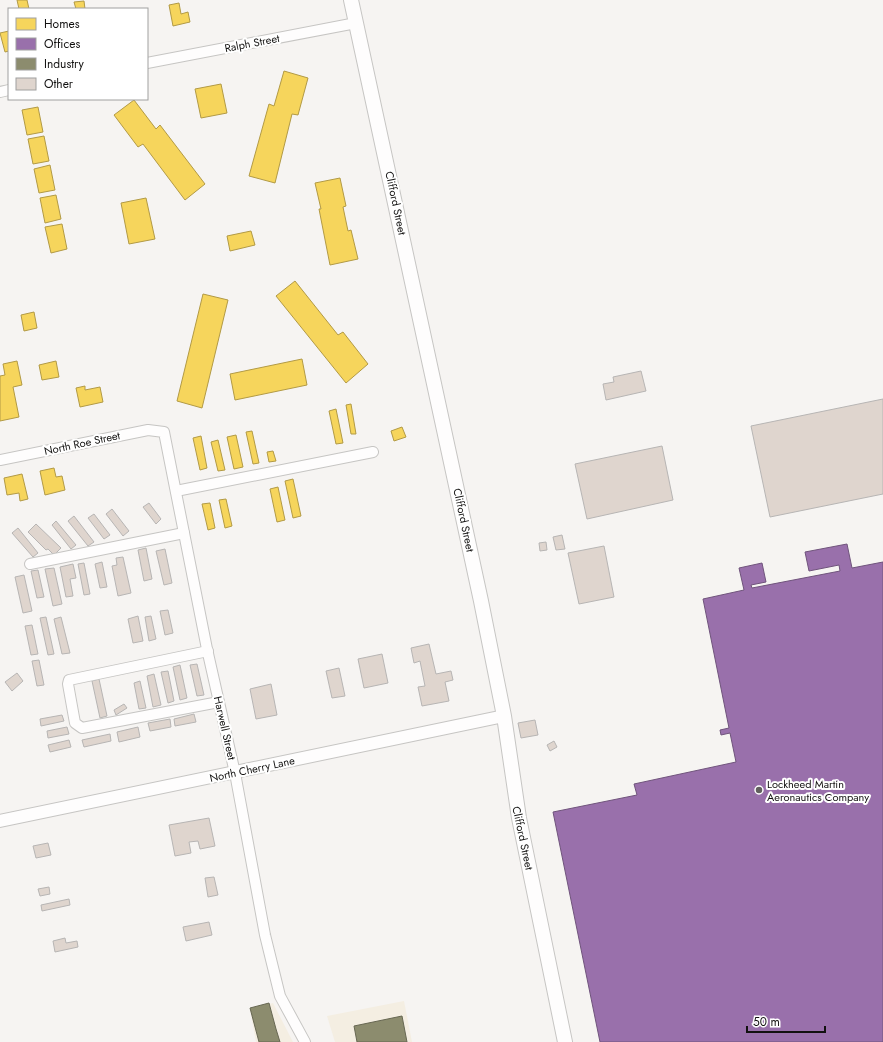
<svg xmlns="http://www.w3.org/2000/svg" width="883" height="1042" font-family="Jost,sans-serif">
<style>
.industrial{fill:#f4eee2}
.homes{fill:#f6d55c;stroke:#b29a45}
.offices{fill:#9970ab;stroke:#70547c}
.industry{fill:#8c8c6e;stroke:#676752}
.building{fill:#dfd5ce;stroke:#b7b5b4}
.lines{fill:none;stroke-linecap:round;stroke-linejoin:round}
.minor-casing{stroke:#c6c5c3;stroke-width:12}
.tertiary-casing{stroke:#c6c5c3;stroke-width:14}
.secondary-casing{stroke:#c6c5c3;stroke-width:16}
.minor{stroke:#fefdfd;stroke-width:10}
.tertiary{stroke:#fefdfd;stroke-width:12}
.secondary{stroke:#fefdfd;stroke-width:14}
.poi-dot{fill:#62605f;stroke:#fff;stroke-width:1.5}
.labels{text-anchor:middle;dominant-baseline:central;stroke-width:4;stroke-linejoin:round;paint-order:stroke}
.street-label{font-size:11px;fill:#121110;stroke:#fff}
.poi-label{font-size:11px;fill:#121110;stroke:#fff;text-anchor:start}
</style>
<rect width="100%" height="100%" fill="#f6f4f2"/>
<g class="industrial">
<path d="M 404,1001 L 412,1042 L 335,1042 L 327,1016 Z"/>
<path d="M 273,1003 L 293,1042 L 256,1042 L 250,1010 Z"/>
</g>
<g class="homes">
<path d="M 17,0 L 27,0 L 29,9 L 19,9 Z"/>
<path d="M 84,1 L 85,9 L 76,9 L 74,2 Z"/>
<path d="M 179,3 L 181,14 L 188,12 L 190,22 L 173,26 L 169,5 Z"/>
<path d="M 9,31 L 9,51 L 5,52 L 0,33 Z"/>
<path d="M 284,71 L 308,78 L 298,115 L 292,114 L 275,183 L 249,176 L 269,104 L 274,106 Z"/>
<path d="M 221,84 L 227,113 L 201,118 L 195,89 Z"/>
<path d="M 134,100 L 156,129 L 160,125 L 205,184 L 185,200 L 143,144 L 138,147 L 114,115 Z"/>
<path d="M 38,107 L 43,132 L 27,135 L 22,110 Z"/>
<path d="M 44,136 L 49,161 L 33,164 L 28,139 Z"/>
<path d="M 50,165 L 55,190 L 39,193 L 34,169 Z"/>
<path d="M 340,178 L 346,206 L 343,207 L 348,231 L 351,230 L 358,259 L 330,265 L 319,209 L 321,209 L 315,183 Z"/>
<path d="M 56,195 L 61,219 L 45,223 L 40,198 Z"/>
<path d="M 146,198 L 155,239 L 129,244 L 121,203 Z"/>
<path d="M 62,224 L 67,249 L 51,253 L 45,227 Z"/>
<path d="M 251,231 L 255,245 L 230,251 L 227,236 Z"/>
<path d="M 295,281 L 338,335 L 343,332 L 368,364 L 346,383 L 276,296 Z"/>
<path d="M 203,294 L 228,300 L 202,408 L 177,401 Z"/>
<path d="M 34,312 L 37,328 L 24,331 L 21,315 Z"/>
<path d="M 302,359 L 307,385 L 235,400 L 230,374 Z"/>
<path d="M 17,361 L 22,385 L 13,387 L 19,417 L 0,421 L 0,376 L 5,375 L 3,364 Z"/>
<path d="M 56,361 L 59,377 L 42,380 L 39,365 Z"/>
<path d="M 85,386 L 85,390 L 100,387 L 103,402 L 80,407 L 76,388 Z"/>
<path d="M 351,404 L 356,434 L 351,434 L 346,405 Z"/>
<path d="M 336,409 L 343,443 L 336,444 L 329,411 Z"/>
<path d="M 402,427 L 406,437 L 394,441 L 391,431 Z"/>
<path d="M 252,431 L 259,463 L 253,464 L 246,432 Z"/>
<path d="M 236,435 L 243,467 L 234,469 L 227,437 Z"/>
<path d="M 201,436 L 207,468 L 200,470 L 193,438 Z"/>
<path d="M 218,440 L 225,470 L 218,471 L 211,442 Z"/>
<path d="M 273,451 L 276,461 L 269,462 L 267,452 Z"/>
<path d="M 54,468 L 56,477 L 62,476 L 65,490 L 45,495 L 40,471 Z"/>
<path d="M 22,474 L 28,499 L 20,501 L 19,493 L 7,495 L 4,478 Z"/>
<path d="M 293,479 L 301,516 L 293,518 L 285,481 Z"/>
<path d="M 278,487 L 285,520 L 277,522 L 270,489 Z"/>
<path d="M 226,499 L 232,526 L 225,528 L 219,500 Z"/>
<path d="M 210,503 L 215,528 L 208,530 L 202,504 Z"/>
</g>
<path class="offices" d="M 847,544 L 852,568 L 883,562 L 883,1042 L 600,1042 L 553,812 L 637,795 L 634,784 L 736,762 L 730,733 L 721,735 L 720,730 L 729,728 L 703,599 L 744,590 L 739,568 L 762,563 L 766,582 L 751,585 L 752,588 L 840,571 L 839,565 L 809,571 L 805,552 Z"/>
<g class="industry">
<path d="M 269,1003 L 276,1029 L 280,1042 L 259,1042 L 250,1008 Z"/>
<path d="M 402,1016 L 407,1042 L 357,1042 L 354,1026 Z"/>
</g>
<g class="building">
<path d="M 641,371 L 646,391 L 606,400 L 603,384 L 614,382 L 613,377 Z"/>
<path d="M 883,399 L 883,494 L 770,517 L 751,426 Z"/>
<path d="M 662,446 L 673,500 L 587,519 L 575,464 Z"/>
<path d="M 149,503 L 161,519 L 156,524 L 143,507 Z"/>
<path d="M 112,509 L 129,531 L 123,536 L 106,514 Z"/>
<path d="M 94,514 L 110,535 L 104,539 L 88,518 Z"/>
<path d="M 74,516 L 94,542 L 88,546 L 68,521 Z"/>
<path d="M 56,521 L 76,545 L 71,549 L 52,525 Z"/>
<path d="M 36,524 L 61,548 L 54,555 L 48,549 L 46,550 L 28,532 Z"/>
<path d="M 18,528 L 38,553 L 33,557 L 12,533 Z"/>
<path d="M 562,535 L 565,549 L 556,550 L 553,537 Z"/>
<path d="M 546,542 L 547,550 L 540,551 L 539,543 Z"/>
<path d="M 604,546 L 614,597 L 579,604 L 568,553 Z"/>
<path d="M 146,548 L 152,579 L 144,581 L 138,550 Z"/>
<path d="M 165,549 L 172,583 L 164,585 L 156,551 Z"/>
<path d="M 123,557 L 131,593 L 118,596 L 112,566 L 117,565 L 116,558 Z"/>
<path d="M 102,562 L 107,587 L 100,588 L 95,564 Z"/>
<path d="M 84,563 L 90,594 L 84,595 L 78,564 Z"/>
<path d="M 73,564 L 76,578 L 70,579 L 73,596 L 66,597 L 60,567 Z"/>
<path d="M 54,568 L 62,604 L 53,606 L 45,569 Z"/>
<path d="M 38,570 L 44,597 L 37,598 L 31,571 Z"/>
<path d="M 24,575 L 32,611 L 23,613 L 15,577 Z"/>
<path d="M 168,610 L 173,633 L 165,635 L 160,611 Z"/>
<path d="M 138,616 L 143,641 L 133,643 L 128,619 Z"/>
<path d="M 151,616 L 156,639 L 149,641 L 145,617 Z"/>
<path d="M 46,617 L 54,654 L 48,655 L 40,618 Z"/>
<path d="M 61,617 L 70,653 L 62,654 L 54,619 Z"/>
<path d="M 32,625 L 38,654 L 31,655 L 25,626 Z"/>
<path d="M 429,644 L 436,674 L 451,671 L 453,680 L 445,682 L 449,701 L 422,706 L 418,687 L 425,686 L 420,661 L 414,663 L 411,648 Z"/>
<path d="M 382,654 L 388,683 L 364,688 L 358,659 Z"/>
<path d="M 39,660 L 44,685 L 37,686 L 32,661 Z"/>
<path d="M 197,664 L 204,695 L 197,696 L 190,665 Z"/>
<path d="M 180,665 L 187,698 L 180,700 L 173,667 Z"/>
<path d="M 339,668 L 345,696 L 332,698 L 326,671 Z"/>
<path d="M 168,671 L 174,701 L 168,703 L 161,672 Z"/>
<path d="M 17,673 L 23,681 L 12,691 L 5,682 Z"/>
<path d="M 154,674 L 161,705 L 153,707 L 147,676 Z"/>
<path d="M 99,679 L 107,716 L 100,718 L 92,681 Z"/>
<path d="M 140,681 L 146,708 L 139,709 L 134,683 Z"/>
<path d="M 271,684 L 277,715 L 256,719 L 250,689 Z"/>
<path d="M 124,704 L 127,708 L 116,715 L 114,710 Z"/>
<path d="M 194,714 L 196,722 L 175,726 L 174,719 Z"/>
<path d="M 62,715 L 64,721 L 41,726 L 40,719 Z"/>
<path d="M 170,719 L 171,727 L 150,731 L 148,723 Z"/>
<path d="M 535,720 L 538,735 L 521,738 L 518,723 Z"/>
<path d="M 67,727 L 69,734 L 48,738 L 47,731 Z"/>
<path d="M 138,727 L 140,737 L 119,742 L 117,732 Z"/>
<path d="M 110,734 L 111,741 L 84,747 L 82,740 Z"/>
<path d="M 69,740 L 71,747 L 50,752 L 48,745 Z"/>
<path d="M 554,741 L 557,747 L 550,751 L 547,745 Z"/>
<path d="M 209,818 L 215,846 L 200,849 L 198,841 L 189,842 L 191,853 L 175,856 L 169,825 Z"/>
<path d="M 48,843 L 51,855 L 36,858 L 33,846 Z"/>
<path d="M 214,877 L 218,895 L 208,897 L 205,878 Z"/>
<path d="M 49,887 L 50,894 L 40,896 L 38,889 Z"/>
<path d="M 69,899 L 70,905 L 42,911 L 41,905 Z"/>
<path d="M 209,922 L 212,935 L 186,941 L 183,927 Z"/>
<path d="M 65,938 L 66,943 L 77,941 L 78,947 L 55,952 L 53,941 Z"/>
</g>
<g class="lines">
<g class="minor-casing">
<g id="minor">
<path d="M 147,63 L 356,23"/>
<path d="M 0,92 L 9,90"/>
<path d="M 0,460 L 148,430 L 164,432 L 207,649 L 235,773 L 265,935 L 280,996 L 305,1042"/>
<path d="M 176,491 L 373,452"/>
<path d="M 30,564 L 184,533"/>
<path d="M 208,651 L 69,680 L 68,684 L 75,723 L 82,728 L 219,702"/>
</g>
</g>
<g class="tertiary-casing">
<path id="tertiary" d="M 0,821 L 504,716"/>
</g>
<g class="secondary-casing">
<path id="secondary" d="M 351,0 L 481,601 L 504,716 L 519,818 L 565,1042"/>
</g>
<use href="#minor" class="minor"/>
<use href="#tertiary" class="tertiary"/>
<use href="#secondary" class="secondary"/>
</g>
<circle class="poi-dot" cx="759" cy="790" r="4"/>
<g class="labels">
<g class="street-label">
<text transform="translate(252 43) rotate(-11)">Ralph Street</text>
<text transform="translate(396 203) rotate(78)">Clifford Street</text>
<text transform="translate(82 443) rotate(-12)">North Roe Street</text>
<text transform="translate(464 520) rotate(78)">Clifford Street</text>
<text transform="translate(225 728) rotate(77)">Harwell Street</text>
<text transform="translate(252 769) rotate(-12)">North Cherry Lane</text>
<text transform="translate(523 838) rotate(78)">Clifford Street</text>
</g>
<g class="poi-label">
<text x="767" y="784">Lockheed Martin<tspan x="767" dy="13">Aeronautics Company</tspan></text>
</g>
</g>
<rect x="8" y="8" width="140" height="92" fill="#ffffff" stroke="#a0a09f"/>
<rect x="16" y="18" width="20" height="12" fill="#f6d55c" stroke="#a0a09f"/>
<text x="44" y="28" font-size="12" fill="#121110">Homes</text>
<rect x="16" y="38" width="20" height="12" fill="#9970ab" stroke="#a0a09f"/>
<text x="44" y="48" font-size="12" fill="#121110">Offices</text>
<rect x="16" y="58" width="20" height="12" fill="#8c8c6e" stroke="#a0a09f"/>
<text x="44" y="68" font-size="12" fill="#121110">Industry</text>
<rect x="16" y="78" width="20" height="12" fill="#dfd5ce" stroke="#a0a09f"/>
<text x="44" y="88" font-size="12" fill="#121110">Other</text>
<path d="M747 1026v6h78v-6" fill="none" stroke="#121110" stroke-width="2"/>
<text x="753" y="1026" font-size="12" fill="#121110" stroke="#ffffff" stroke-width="3" paint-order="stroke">50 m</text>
</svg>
